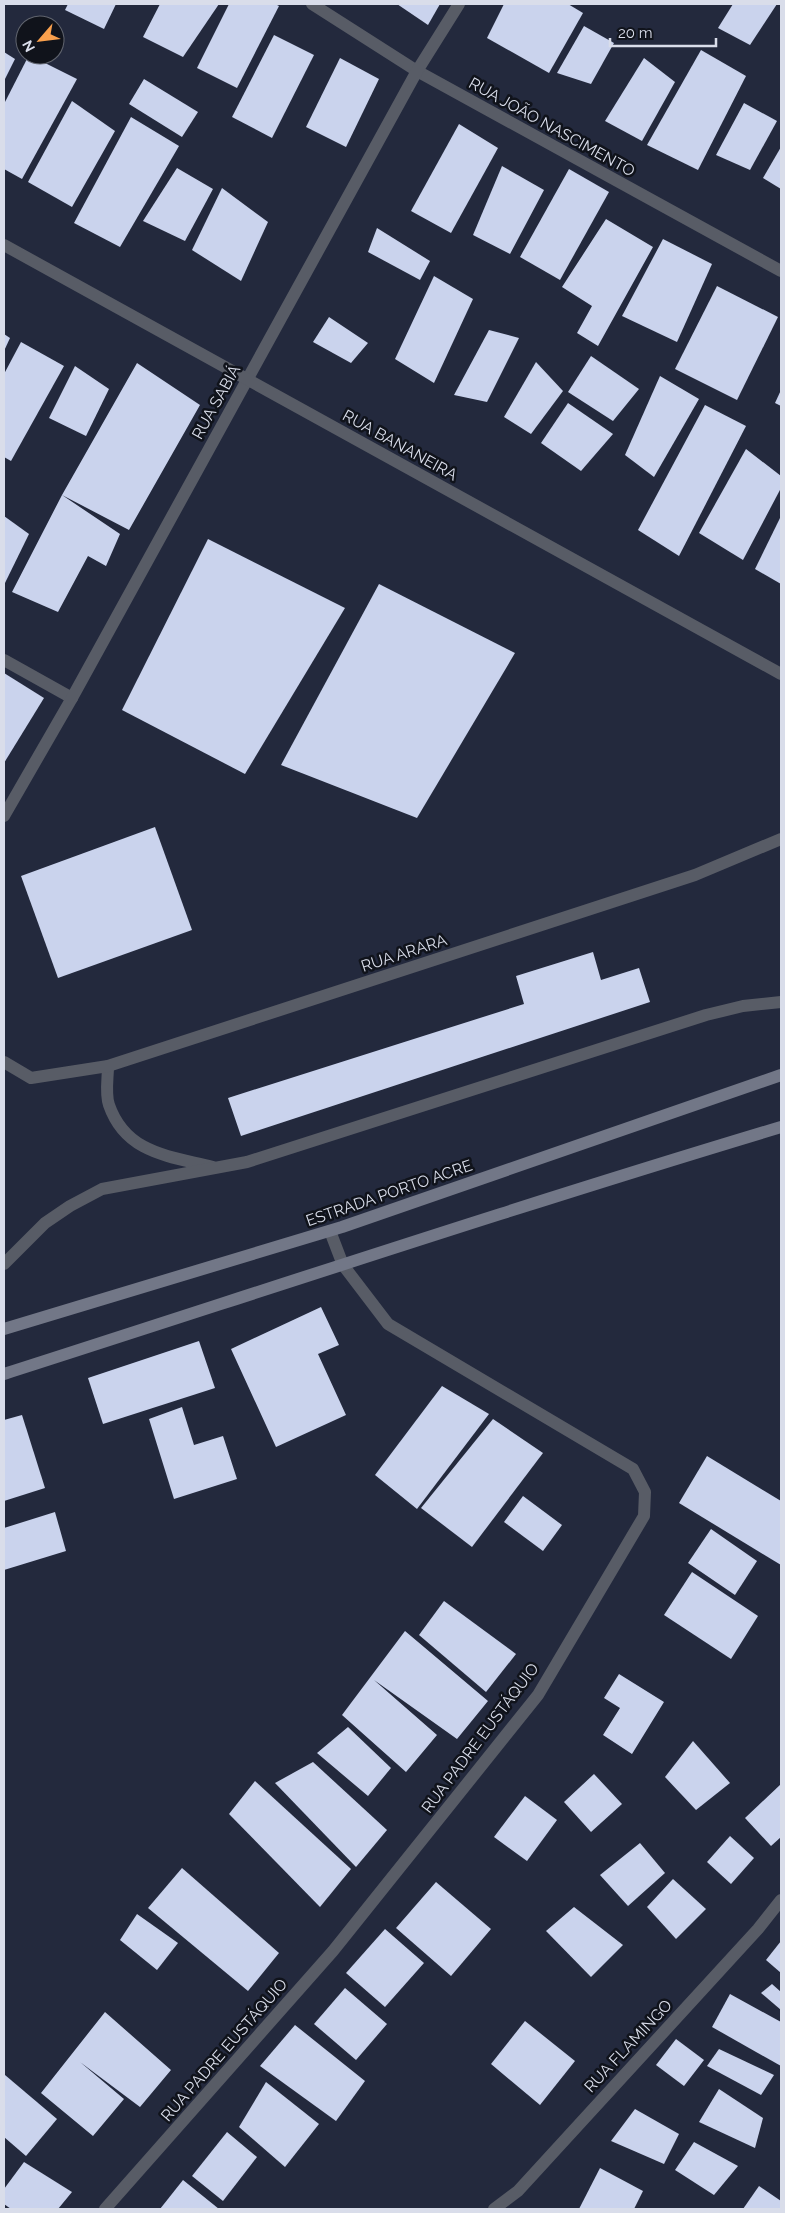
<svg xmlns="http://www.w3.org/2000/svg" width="785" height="2213" font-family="Raleway,sans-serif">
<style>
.building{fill:#cad3ed}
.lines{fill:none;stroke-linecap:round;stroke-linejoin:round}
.service{stroke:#585c66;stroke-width:12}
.minor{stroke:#585c66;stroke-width:12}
.tertiary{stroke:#585c66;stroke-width:12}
.secondary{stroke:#727787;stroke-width:12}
.labels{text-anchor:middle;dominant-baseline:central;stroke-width:5;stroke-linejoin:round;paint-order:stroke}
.street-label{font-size:16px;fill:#d9ddea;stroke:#10131b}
</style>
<rect width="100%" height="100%" fill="#23293d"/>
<g class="building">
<path d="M 68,4 L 116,4 L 104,29 L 65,10 Z"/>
<path d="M 160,4 L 219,4 L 183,57 L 143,37 Z"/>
<path d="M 229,4 L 275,4 L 279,6 L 237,88 L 197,68 Z"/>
<path d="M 397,4 L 440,4 L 428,25 Z"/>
<path d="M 504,4 L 568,4 L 583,13 L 549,73 L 487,38 Z"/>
<path d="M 733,4 L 777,4 L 750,45 L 718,28 Z"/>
<path d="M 584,26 L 614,43 L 591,84 L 557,73 Z"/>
<path d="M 274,35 L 314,55 L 272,138 L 232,117 Z"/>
<path d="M 701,50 L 746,76 L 698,170 L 647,145 Z"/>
<path d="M 4,52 L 15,59 L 4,81 Z"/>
<path d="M 29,55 L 77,79 L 22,179 L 4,169 L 4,104 Z"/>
<path d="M 340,58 L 379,79 L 346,147 L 306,127 Z"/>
<path d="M 644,58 L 675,82 L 642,141 L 605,121 Z"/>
<path d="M 144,79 L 198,112 L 182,137 L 129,104 Z"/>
<path d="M 72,101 L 115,131 L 72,207 L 28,182 Z"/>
<path d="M 744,103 L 777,121 L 750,170 L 716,155 Z"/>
<path d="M 131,117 L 179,146 L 120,247 L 74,223 Z"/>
<path d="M 459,124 L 498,148 L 451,233 L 411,211 Z"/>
<path d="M 781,147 L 781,189 L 763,178 Z"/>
<path d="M 502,166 L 544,190 L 510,254 L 473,235 Z"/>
<path d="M 177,168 L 213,189 L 185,241 L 143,221 Z"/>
<path d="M 569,169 L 609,192 L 560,280 L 520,257 Z"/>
<path d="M 222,188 L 268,222 L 241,281 L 192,250 Z"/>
<path d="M 606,219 L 653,247 L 598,346 L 577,333 L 592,306 L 562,287 Z"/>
<path d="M 377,228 L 430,261 L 420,280 L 368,252 Z"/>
<path d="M 663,239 L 712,264 L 677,342 L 622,316 Z"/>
<path d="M 434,276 L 473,299 L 434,383 L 395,359 Z"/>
<path d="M 717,286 L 778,317 L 737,400 L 675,369 Z"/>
<path d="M 329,317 L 368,343 L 351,363 L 313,342 Z"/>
<path d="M 489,330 L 519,338 L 487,402 L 454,395 Z"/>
<path d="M 4,334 L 10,338 L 4,351 Z"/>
<path d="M 21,342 L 64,366 L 11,461 L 4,457 L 4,374 Z"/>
<path d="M 591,356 L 639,389 L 613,421 L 568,392 Z"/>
<path d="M 536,362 L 563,391 L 531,434 L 504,417 Z"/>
<path d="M 137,363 L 200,405 L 129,530 L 62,495 L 120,534 L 106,566 L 88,556 L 58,612 L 12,592 L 62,495 Z"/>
<path d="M 75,366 L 109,389 L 86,436 L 49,418 Z"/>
<path d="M 660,376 L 699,399 L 654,477 L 625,455 Z"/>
<path d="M 781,390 L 781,406 L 775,403 Z"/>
<path d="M 568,403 L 613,434 L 581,471 L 541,443 Z"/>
<path d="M 705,405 L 746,426 L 679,556 L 638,530 Z"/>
<path d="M 746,449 L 781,476 L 781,488 L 743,560 L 699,533 Z"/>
<path d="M 4,516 L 29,534 L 4,585 Z"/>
<path d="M 781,516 L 781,584 L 755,569 Z"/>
<path d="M 208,539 L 345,608 L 245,774 L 122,710 Z"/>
<path d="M 379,584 L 515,653 L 417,818 L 281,765 Z"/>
<path d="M 4,673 L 44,698 L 4,763 Z"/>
<path d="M 155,827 L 192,930 L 58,978 L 21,876 Z"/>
<path d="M 593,952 L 601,980 L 639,968 L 650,1002 L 241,1136 L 228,1098 L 524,1004 L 516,976 Z"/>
<path d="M 321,1307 L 339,1345 L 318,1354 L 346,1415 L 276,1447 L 231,1349 Z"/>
<path d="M 199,1341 L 215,1388 L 103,1424 L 88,1378 Z"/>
<path d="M 442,1386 L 489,1414 L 417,1509 L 375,1475 Z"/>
<path d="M 182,1407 L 194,1445 L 223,1436 L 237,1479 L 174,1499 L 149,1419 Z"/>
<path d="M 22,1415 L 45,1488 L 4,1501 L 4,1420 Z"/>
<path d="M 493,1419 L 543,1453 L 472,1547 L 421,1508 Z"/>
<path d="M 707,1456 L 781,1501 L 781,1565 L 679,1503 Z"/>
<path d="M 523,1496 L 562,1525 L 543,1551 L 504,1522 Z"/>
<path d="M 55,1512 L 66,1551 L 4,1570 L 4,1528 Z"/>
<path d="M 711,1529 L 757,1561 L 735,1595 L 688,1563 Z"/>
<path d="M 692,1572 L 758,1616 L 731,1659 L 664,1615 Z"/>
<path d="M 444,1601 L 516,1654 L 486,1692 L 419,1635 Z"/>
<path d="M 405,1631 L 488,1701 L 457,1739 L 374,1680 L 437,1735 L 406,1772 L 342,1715 Z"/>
<path d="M 619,1674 L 664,1702 L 632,1754 L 603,1735 L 620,1708 L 604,1698 Z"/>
<path d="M 348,1727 L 391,1768 L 368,1796 L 317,1753 Z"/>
<path d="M 693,1741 L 730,1783 L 696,1810 L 665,1777 Z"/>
<path d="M 313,1762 L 387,1830 L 356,1867 L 275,1783 Z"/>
<path d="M 594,1774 L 622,1804 L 591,1832 L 564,1802 Z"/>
<path d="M 255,1781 L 351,1869 L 320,1907 L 229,1814 Z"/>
<path d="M 781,1784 L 781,1837 L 771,1846 L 745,1818 Z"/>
<path d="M 525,1796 L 557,1820 L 527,1861 L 494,1837 Z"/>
<path d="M 730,1836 L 754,1858 L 731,1884 L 707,1862 Z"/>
<path d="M 640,1843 L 665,1873 L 628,1906 L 600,1875 Z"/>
<path d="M 182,1868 L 279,1953 L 248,1991 L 148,1908 Z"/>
<path d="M 673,1879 L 706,1909 L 676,1939 L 647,1907 Z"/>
<path d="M 436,1882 L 491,1929 L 451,1976 L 396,1928 Z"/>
<path d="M 574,1907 L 623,1945 L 591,1977 L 546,1931 Z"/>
<path d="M 137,1914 L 178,1943 L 157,1970 L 120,1940 Z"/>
<path d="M 385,1929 L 424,1963 L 385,2007 L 346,1973 Z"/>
<path d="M 781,1941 L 781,1973 L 766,1960 Z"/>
<path d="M 772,1984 L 781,1992 L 781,2010 L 761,1993 Z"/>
<path d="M 345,1988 L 387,2024 L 356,2060 L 314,2024 Z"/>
<path d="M 730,1994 L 781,2022 L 781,2066 L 712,2027 Z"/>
<path d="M 105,2012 L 171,2070 L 140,2107 L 80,2062 L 124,2099 L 93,2136 L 41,2093 Z"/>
<path d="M 525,2021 L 575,2061 L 540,2105 L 491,2064 Z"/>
<path d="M 295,2025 L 365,2081 L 336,2121 L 260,2066 Z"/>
<path d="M 676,2039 L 704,2060 L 684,2086 L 656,2065 Z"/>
<path d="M 719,2049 L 774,2075 L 761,2095 L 707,2066 Z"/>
<path d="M 5,2075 L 57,2119 L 26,2156 L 4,2137 Z"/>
<path d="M 266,2082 L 319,2124 L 285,2167 L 239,2127 Z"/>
<path d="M 719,2089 L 763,2118 L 755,2148 L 699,2122 Z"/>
<path d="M 635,2109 L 679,2134 L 664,2164 L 611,2141 Z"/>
<path d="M 227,2132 L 257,2157 L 223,2201 L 192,2176 Z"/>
<path d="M 694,2142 L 738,2166 L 714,2195 L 675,2170 Z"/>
<path d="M 24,2162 L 72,2192 L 58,2209 L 11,2209 L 4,2204 L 4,2189 Z"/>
<path d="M 600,2168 L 643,2191 L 634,2209 L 579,2209 Z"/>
<path d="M 183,2180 L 219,2209 L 160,2209 Z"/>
<path d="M 759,2186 L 781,2201 L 781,2209 L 743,2209 Z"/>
</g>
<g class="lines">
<g class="service">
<path d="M 108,1066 C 108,1078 105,1094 109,1105 C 126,1154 170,1156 213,1167"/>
<path d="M 4,1264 L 45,1223 L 70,1206 L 102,1189 L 247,1162 L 706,1015 L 743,1006 L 781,1002"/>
</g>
<g class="minor">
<path d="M 312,4 L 417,71 L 781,271"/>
<path d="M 4,660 L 72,698"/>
<path d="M 4,816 L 72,698 L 417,71 L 459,4"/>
<path d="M 4,1062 L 31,1078 L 108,1066 L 695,875 L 781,839"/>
<path d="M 105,2209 L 333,1951 L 538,1695 L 644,1516 L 645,1492 L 633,1469 L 388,1324 L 343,1265 L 330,1231"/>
<path d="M 494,2209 L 518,2191 L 758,1929 L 781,1900"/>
</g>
<path class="tertiary" d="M 4,245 L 781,674"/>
<g class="secondary">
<path d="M 4,1329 L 342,1227 L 781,1075"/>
<path d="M 4,1374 C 263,1291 521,1205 781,1127"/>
</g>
</g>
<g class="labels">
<g class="street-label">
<text transform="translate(552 127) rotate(29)">RUA JOÃO NASCIMENTO</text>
<text transform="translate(216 402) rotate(-61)">RUA SABIÁ</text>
<text transform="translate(400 445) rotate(29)">RUA BANANEIRA</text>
<text transform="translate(404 953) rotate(-18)">RUA ARARA</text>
<text transform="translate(389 1193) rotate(-19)">ESTRADA PORTO ACRE</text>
<text transform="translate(480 1738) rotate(-53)">RUA PADRE EUSTÁQUIO</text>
<text transform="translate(628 2046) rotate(-47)">RUA FLAMINGO</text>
<text transform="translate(224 2050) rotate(-49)">RUA PADRE EUSTÁQUIO</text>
</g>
</g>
<rect width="785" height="2213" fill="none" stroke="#d9ddea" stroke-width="10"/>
<g transform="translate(40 40) rotate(242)"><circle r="24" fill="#10131b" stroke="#60646e"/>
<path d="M0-4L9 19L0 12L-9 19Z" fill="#f9a04d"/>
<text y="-8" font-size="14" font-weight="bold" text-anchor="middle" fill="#d9ddea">N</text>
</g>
<path d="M610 38v8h106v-8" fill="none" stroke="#d9ddea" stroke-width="2.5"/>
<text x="618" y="38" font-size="15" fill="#d9ddea" stroke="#10131b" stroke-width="4" paint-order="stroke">20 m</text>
</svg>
